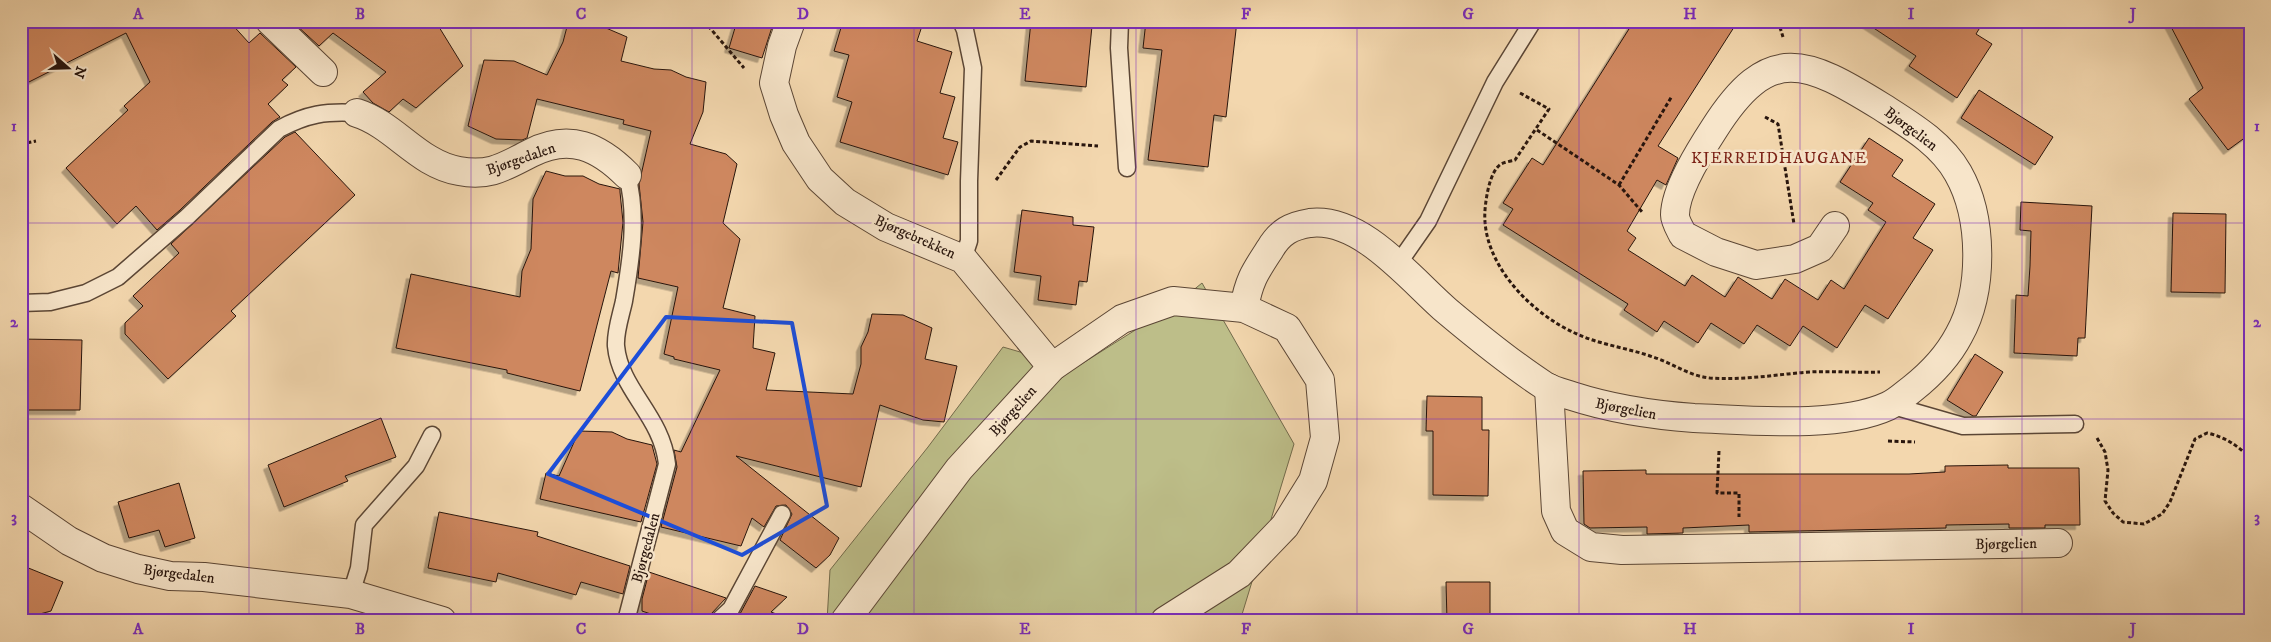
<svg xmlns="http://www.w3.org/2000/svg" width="2271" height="642" font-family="'IM FELL DW Pica',serif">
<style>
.green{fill:#bdbe89;stroke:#726a4b}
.building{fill:#ce875e;stroke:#28150d;filter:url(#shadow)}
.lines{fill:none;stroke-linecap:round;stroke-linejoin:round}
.service-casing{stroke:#5b4635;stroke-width:19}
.minor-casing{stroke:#5b4635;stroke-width:30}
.path{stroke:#28150d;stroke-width:3;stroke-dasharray:4 2.5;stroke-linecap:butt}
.service{stroke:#f7e5ca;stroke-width:16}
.minor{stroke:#f7e5ca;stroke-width:28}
.marked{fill:none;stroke:#1d4ed8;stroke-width:4;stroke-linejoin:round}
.grid{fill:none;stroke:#7b2cbf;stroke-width:1;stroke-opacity:0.55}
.labels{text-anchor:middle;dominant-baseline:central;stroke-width:5;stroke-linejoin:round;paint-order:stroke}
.street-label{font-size:15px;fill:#28150d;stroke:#f7e5ca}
.neighbourhood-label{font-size:16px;letter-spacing:1px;fill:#7a1f14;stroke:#f7e5ca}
.neatline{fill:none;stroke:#7b2cbf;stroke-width:2}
.grid-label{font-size:16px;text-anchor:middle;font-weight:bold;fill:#7b2cbf}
</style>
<defs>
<filter id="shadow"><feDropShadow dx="-4.5" dy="4.5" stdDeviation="0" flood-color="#0004"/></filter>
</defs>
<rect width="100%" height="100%" fill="#f3d7ae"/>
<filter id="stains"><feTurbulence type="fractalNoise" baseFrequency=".004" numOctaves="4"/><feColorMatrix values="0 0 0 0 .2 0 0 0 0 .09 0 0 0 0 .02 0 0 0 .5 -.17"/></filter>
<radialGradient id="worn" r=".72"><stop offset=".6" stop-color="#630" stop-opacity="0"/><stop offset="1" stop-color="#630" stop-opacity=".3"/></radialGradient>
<path class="green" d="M 1202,283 L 1294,444 L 1240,621 L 827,621 L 830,570 L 928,447 L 1003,347 L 1075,368 L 1175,305 Z"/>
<g class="building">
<path d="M 21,21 L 229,21 L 249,43 L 260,33 L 296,67 L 282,80 L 288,85 L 268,104 L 280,117 L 272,122 L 180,210 L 157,230 L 136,206 L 117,224 L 66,168 L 128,110 L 124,106 L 150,82 L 126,33 L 21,86 Z"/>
<path d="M 298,21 L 431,21 L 439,27 L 463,66 L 416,108 L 403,99 L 389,112 L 373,103 L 363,92 L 386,72 L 333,33 L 319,46 L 295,24 Z"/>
<path d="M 737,21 L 774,21 L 762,58 L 729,48 Z"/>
<path d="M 843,21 L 906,21 L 922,26 L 917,41 L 952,52 L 940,93 L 955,97 L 943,138 L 958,142 L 948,175 L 840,142 L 852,102 L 837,97 L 849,55 L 834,51 Z"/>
<path d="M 1031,21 L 1085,21 L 1085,25 L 1092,26 L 1086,87 L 1025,81 Z"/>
<path d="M 1146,21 L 1237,21 L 1226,117 L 1214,115 L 1208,167 L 1148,160 L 1162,50 L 1143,48 Z"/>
<path d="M 1634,21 L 1738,21 L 1658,146 L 1678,158 L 1666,185 L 1657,180 L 1627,231 L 1636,238 L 1628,250 L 1685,286 L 1692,275 L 1725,297 L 1738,277 L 1772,299 L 1785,279 L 1818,300 L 1831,280 L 1844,289 L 1886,222 L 1868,210 L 1873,203 L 1840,182 L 1869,138 L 1903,160 L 1892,176 L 1935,204 L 1913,238 L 1933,250 L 1888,319 L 1865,305 L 1837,348 L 1803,326 L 1790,346 L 1757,325 L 1744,344 L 1711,323 L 1698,343 L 1664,321 L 1657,332 L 1624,310 L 1628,304 L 1503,225 L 1513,209 L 1503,203 L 1532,158 L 1543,165 Z"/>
<path d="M 1863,21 L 1984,21 L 1976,34 L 1992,44 L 1957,98 L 1909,66 L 1916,56 Z"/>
<path d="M 2168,21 L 2250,21 L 2250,134 L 2228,150 L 2189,99 L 2203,88 Z"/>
<path d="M 568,23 L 599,25 L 627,37 L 621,61 L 654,69 L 671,70 L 686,77 L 706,82 L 703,112 L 690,144 L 726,154 L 737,164 L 723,223 L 740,239 L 723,308 L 755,316 L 753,348 L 775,353 L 766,390 L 853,394 L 861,364 L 861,347 L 868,332 L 872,314 L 903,315 L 932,328 L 925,359 L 957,366 L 944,422 L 923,420 L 880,405 L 861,487 L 736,456 L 839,538 L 830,555 L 816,568 L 780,540 L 792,514 L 786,505 L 776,506 L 764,527 L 752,518 L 741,546 L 661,527 L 677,467 L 674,450 L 681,452 L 720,370 L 674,359 L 674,357 L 664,354 L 678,287 L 638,278 L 643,222 L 639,184 L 651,131 L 623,124 L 624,120 L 537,99 L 527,138 L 522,140 L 496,139 L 468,126 L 484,60 L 514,61 L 547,75 L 563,42 Z"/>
<path d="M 1979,90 L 2053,137 L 2035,165 L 1961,118 Z"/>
<path d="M 295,132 L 355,195 L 231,311 L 236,316 L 168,379 L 125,334 L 125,323 L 143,306 L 133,296 L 179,253 L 171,244 L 285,137 Z"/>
<path d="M 546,171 L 565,176 L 583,176 L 599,184 L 620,189 L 620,192 L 623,222 L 618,273 L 611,271 L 580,391 L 507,373 L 507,370 L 396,348 L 411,274 L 520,297 L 522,271 L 531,249 L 533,199 Z"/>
<path d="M 2021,202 L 2092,206 L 2085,338 L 2078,338 L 2077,356 L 2014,353 L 2016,295 L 2028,296 L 2030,266 L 2031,231 L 2020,230 Z"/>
<path d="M 1022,210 L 1073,217 L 1073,225 L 1094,227 L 1087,282 L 1079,281 L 1076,305 L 1038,300 L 1041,276 L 1014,272 Z"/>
<path d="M 2173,213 L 2226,214 L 2225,293 L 2171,292 Z"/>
<path d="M 21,339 L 82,340 L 80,410 L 21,410 Z"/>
<path d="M 1975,354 L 2003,372 L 1976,416 L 1973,416 L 1947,400 Z"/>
<path d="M 1427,396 L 1482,397 L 1482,430 L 1489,430 L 1488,496 L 1433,495 L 1433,431 L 1426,431 Z"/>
<path d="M 381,418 L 396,457 L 345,476 L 348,481 L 284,507 L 268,465 Z"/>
<path d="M 579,431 L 612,432 L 627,439 L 652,445 L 657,464 L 641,522 L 540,499 L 546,473 L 559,476 Z"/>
<path d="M 2008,465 L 2008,468 L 2079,468 L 2080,525 L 2045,525 L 2045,528 L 2009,528 L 2009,524 L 1946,525 L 1946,528 L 1749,532 L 1749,525 L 1683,528 L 1683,533 L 1647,534 L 1647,527 L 1590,528 L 1584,524 L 1583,471 L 1646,470 L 1646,474 L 1909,474 L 1945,472 L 1945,466 Z"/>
<path d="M 179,483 L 195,538 L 165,547 L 159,530 L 129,538 L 118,502 Z"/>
<path d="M 439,512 L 538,532 L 537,536 L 630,566 L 623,594 L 581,582 L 576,595 L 498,573 L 496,582 L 428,568 Z"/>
<path d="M 21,565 L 63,582 L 51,611 L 21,619 Z"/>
<path d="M 649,572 L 726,598 L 711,614 L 708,621 L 671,621 L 642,611 L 642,599 Z"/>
<path d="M 1446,582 L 1490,582 L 1490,621 L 1447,621 Z"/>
<path d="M 755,586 L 787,597 L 771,612 L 779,615 L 778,621 L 733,621 L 740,614 Z"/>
</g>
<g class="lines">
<g class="service-casing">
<g id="service">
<path d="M 961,21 L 965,30 L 973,68 L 969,181 L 969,241 L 963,259"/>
<path d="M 1120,21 L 1119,48 L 1127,168"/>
<path d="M 1398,264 L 1428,221 L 1495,82 L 1533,21"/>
<path d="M 21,303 L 50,302 L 86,293 L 118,277 L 187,217 L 279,129 C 307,114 326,111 357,113"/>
<path d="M 1890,405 L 1963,426 L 2075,424"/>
<path d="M 351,594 L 359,568 L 364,525 L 416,466 L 432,435"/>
<path d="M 626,621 L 667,464 C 662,416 620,390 616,346 C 615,332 621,315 624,301 C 631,260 638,216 627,175"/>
<path d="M 718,621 L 731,609 L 782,514"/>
</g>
</g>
<g class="minor-casing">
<g id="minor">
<path d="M 270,21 L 323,72"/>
<path d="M 791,21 L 782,46 L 774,83 L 784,115 L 796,143 L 820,179 L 845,202 L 886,227 L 963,259 L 1052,367"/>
<path d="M 357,113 C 395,125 418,164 459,171 C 490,177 505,166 531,153 C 570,133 599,147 627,175"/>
<path d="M 1244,308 C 1249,280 1255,272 1270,249 C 1280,232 1291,226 1310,223 C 1362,217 1411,280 1447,311 C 1478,337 1511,364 1545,386 C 1554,391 1563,393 1572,396 C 1612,409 1652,415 1694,418 C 1749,420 1838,429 1888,406 C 1897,402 1904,395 1912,389 C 1931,374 1948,356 1959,335 C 1984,290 1983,217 1958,173 C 1941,143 1910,125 1882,107 C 1806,60 1769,42 1714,129 C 1701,149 1675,190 1675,215 C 1675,221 1680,229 1683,235 L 1716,252 L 1756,265 L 1795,259 L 1820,248 L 1835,226"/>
<path d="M 1549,388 L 1556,511 L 1565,531 L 1591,547 L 1622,550 L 2058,543"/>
<path d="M 21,508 L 69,541 L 103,558 L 138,569 L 170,576 L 204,577 L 351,594 L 442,621"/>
<path d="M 845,621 L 959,469 L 1052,367 L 1122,319 L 1173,301 L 1244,308 L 1287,328 L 1320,380 L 1325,438 L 1313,481 L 1285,526 L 1239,574 L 1165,621"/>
</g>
</g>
<g class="path">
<path d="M 704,21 L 744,68"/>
<path d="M 1778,21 L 1783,37"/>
<path d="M 1520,93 L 1549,109 L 1515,160 C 1511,161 1505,162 1501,164 C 1490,171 1486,197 1485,210 C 1481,263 1531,314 1577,334 C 1601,345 1628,348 1653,357 C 1672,363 1689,376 1710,378 C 1739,380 1768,376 1797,373 C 1824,370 1852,373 1880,372"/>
<path d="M 1765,117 L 1778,124 L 1794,224"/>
<path d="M 1537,130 L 1619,185 L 1642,212"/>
<path d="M 21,144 L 36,141"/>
<path d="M 996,180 L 1020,147 L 1031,141 L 1098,146"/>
<path d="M 1619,185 L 1672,96"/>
<path d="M 2097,438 L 2105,452 L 2108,470 L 2105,501 L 2113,513 L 2123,522 L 2144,524 L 2162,514 L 2170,502 L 2195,439 L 2207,433 C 2225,437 2237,445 2250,458"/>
<path d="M 1888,441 L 1915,442"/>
<path d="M 1719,451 L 1717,493 L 1739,493 L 1739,517"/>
</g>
<use href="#service" class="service"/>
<use href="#minor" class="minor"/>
</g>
<path class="marked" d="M 666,317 L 792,323 L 827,506 L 742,555 L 548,474 Z"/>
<path class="grid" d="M 249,21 L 249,621M 471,21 L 471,621M 692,21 L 692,621M 914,21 L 914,621M 1136,21 L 1136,621M 1357,21 L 1357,621M 1579,21 L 1579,621M 1800,21 L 1800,621M 2022,21 L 2022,621M 21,223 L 2250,223M 21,419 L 2250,419"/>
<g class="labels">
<g class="street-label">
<text transform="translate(1911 129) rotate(37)">Bjørgelien</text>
<text transform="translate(521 159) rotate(-19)">Bjørgedalen</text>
<text transform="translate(915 237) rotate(24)">Bjørgebrekken</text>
<text transform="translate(1626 409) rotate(11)">Bjørgelien</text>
<text transform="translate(1013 411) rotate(-48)">Bjørgelien</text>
<text transform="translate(2006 544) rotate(-1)">Bjørgelien</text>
<text transform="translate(646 548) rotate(-75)">Bjørgedalen</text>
<text transform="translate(179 574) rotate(7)">Bjørgedalen</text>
</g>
<g class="neighbourhood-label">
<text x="1779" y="158">KJERREIDHAUGANE</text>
</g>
</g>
<rect width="2271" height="642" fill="none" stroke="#f3d7ae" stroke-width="55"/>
<g transform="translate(68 68) rotate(110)" stroke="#f7e5ca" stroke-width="4" paint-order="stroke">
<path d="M0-4L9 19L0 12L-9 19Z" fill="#28150d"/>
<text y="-8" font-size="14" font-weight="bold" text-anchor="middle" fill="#28150d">N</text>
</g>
<rect x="28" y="28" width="2216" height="586" class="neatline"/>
<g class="grid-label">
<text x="138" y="19">A</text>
<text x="360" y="19">B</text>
<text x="581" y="19">C</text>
<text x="803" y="19">D</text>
<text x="1025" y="19">E</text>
<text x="1246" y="19">F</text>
<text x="1468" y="19">G</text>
<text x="1690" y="19">H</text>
<text x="1911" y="19">I</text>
<text x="2133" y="19">J</text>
<text x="14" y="131">1</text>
<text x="2257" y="131">1</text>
<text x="14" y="327">2</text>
<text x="2257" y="327">2</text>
<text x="14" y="522">3</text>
<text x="2257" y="522">3</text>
<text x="138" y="634">A</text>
<text x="360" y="634">B</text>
<text x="581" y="634">C</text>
<text x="803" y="634">D</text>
<text x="1025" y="634">E</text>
<text x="1246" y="634">F</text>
<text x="1468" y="634">G</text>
<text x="1690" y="634">H</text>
<text x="1911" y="634">I</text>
<text x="2133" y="634">J</text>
</g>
<rect width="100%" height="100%" filter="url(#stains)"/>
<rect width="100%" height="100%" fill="url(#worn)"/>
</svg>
